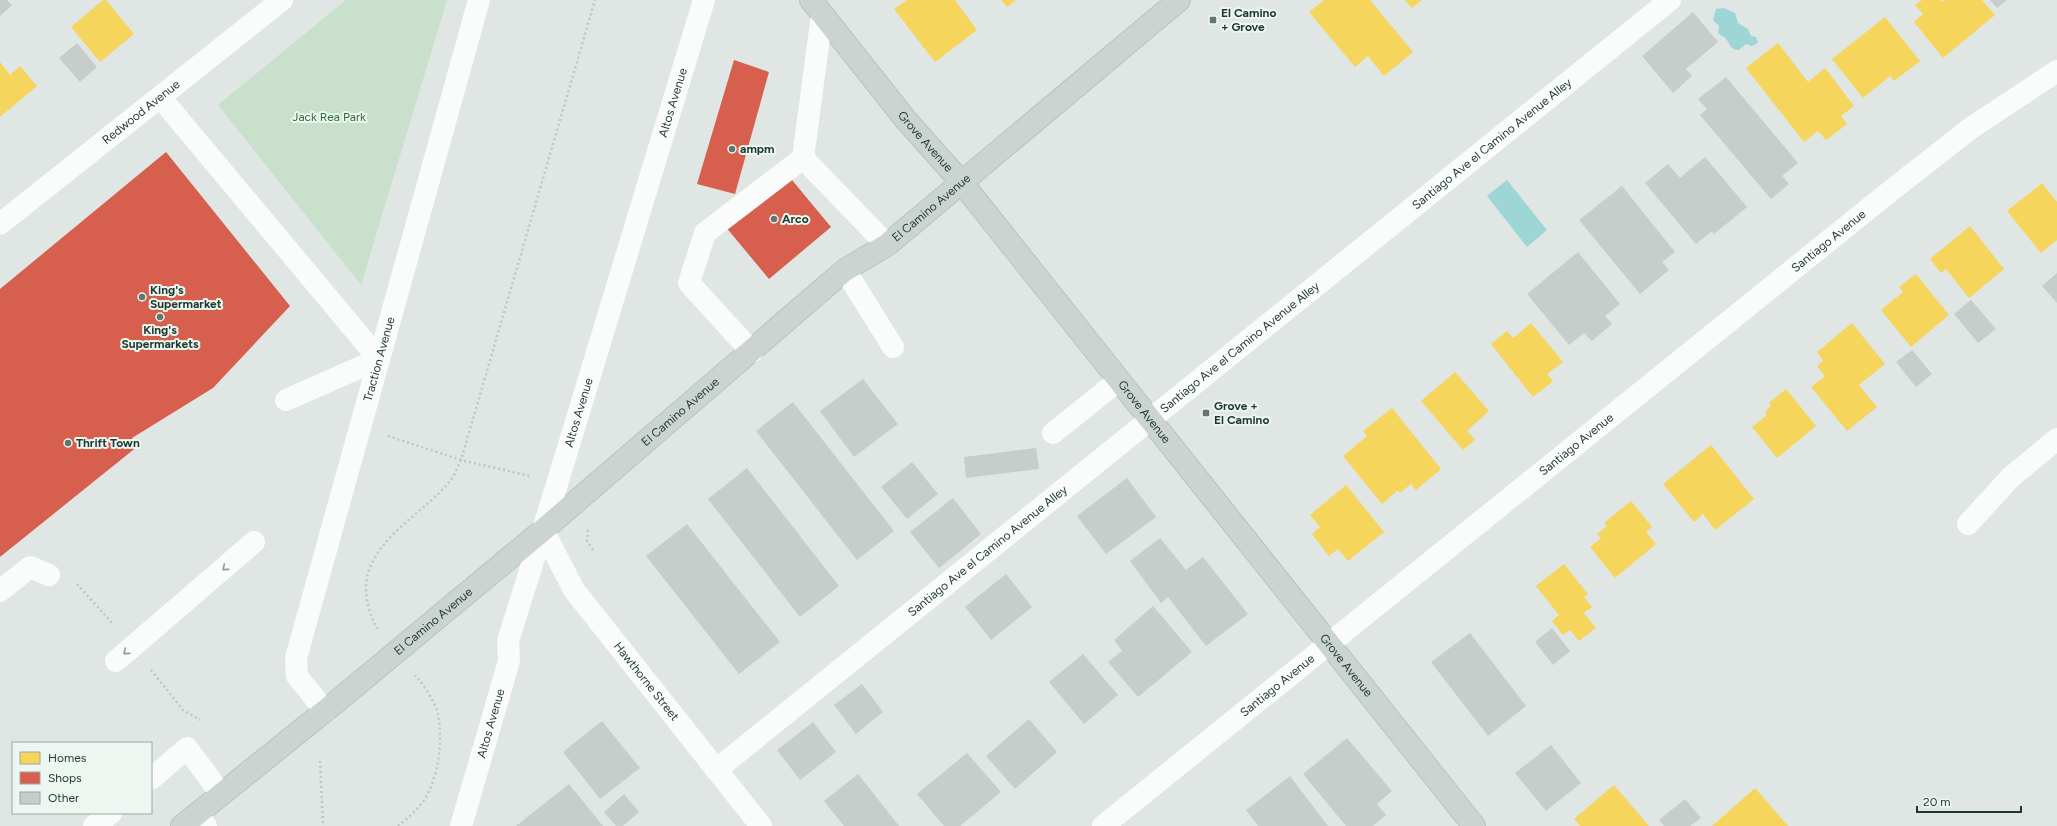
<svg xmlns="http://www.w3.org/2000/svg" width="2057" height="826" font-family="Figtree,sans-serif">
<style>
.green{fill:#c8e0cc}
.water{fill:#9ed6d6}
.homes{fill:#f6d55c}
.shops{fill:#d6604d}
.building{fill:#c7cdca}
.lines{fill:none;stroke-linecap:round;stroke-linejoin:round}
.major-casing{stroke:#bac3bf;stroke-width:24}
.path{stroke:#bfc7c3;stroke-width:2.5;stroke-dasharray:2 3;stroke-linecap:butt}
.minor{stroke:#fafbfb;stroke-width:22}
.major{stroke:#cbd4d0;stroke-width:22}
.oneway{stroke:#8c9a94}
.poi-dot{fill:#62766d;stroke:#edf6f0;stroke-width:1.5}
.labels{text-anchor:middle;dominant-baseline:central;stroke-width:4;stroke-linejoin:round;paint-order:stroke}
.poi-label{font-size:12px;font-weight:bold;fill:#1e392e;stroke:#edf6f0;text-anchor:start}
.street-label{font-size:12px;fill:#1e392e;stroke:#edf6f0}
.park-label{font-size:12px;fill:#28703b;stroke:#edf6f0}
</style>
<rect width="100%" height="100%" fill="#e0e6e3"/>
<path class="green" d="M 346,0 L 447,0 L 361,285 L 218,105 Z"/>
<g class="water">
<path d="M 1724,8 L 1735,13 L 1738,23 L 1748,29 L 1751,36 L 1756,37 L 1758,43 L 1752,46 L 1746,44 L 1739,50 C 1728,49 1731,43 1724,37 C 1722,36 1720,35 1718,33 L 1719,26 L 1713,20 L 1716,9 Z"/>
<path d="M 1507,180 L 1547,230 L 1527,247 L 1487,196 Z"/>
</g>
<g class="homes">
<path d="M 103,0 L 106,0 L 134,34 L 100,62 L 71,27 Z"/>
<path d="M 907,0 L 955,0 L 977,30 L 935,62 L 894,9 Z"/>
<path d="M 1001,0 L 1016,0 L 1007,7 Z"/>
<path d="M 1324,0 L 1370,0 L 1413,52 L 1384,76 L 1368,56 L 1355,67 L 1309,12 Z"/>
<path d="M 1405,0 L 1422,0 L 1412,8 Z"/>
<path d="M 1922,0 L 1941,0 L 1942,2 L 1945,0 L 1982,0 L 1995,15 L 1943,58 L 1914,22 L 1923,14 L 1915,5 Z"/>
<path d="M 1885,17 L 1920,61 L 1894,81 L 1890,76 L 1863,98 L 1832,59 Z"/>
<path d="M 1778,43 L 1808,82 L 1825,68 L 1854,106 L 1841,116 L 1847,124 L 1826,140 L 1818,131 L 1804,142 L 1746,68 Z"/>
<path d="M 0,62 L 10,75 L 20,66 L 37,86 L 0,117 Z"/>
<path d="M 2042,183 L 2057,202 L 2057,240 L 2041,253 L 2007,211 Z"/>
<path d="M 1970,226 L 2004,269 L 1969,298 L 1946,269 L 1941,273 L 1930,259 Z"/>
<path d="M 1916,274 L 1949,315 L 1911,347 L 1881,310 L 1903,292 L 1899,287 Z"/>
<path d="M 1531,323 L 1563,362 L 1547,374 L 1553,381 L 1533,397 L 1491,344 L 1507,331 L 1513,338 Z"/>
<path d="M 1852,323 L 1885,364 L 1859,385 L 1877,407 L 1847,431 L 1811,387 L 1825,376 L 1817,366 L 1823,361 L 1817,352 Z"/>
<path d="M 1455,372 L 1489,411 L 1467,431 L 1475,440 L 1463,450 L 1421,401 Z"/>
<path d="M 1786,389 L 1816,426 L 1777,458 L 1752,427 L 1767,415 L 1765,412 L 1771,406 L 1769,403 Z"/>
<path d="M 1392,408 L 1441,469 L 1416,490 L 1411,484 L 1400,493 L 1398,490 L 1382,504 L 1343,456 L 1367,436 L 1363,431 Z"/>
<path d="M 1711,445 L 1754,499 L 1715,530 L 1703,514 L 1694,522 L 1663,484 Z"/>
<path d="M 1346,485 L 1384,532 L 1348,561 L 1338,549 L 1329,556 L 1312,534 L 1320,527 L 1310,515 Z"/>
<path d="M 1631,501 L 1652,527 L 1646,532 L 1656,544 L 1615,578 L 1590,547 L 1601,538 L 1597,534 L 1607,526 L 1604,523 Z"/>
<path d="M 1564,564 L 1588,594 L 1584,597 L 1592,607 L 1584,613 L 1596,628 L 1579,641 L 1570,630 L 1563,635 L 1552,621 L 1559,615 L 1536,586 Z"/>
<path d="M 1614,785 L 1649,826 L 1580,826 L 1574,819 Z"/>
<path d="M 1755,788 L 1788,826 L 1712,826 Z"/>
</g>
<g class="shops">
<path d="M 734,60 L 769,72 L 735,194 L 697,184 Z"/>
<path d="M 166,152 L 290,306 L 213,388 L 132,438 L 138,446 L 0,557 L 0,289 Z"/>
<path d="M 787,174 L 831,227 L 769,279 L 725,226 Z"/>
</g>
<g class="building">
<path d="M 0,0 L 7,0 L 12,5 L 0,16 Z"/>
<path d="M 1990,0 L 2007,0 L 1997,8 Z"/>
<path d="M 1693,12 L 1718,42 L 1686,69 L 1692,76 L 1673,93 L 1642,56 Z"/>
<path d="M 77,43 L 97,67 L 80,82 L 59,58 Z"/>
<path d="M 1726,77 L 1798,163 L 1782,176 L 1789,184 L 1771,199 L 1700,115 L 1707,109 L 1698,99 Z"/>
<path d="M 1705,157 L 1747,207 L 1714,234 L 1712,231 L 1696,244 L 1645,183 L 1668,164 L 1680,178 Z"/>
<path d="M 1622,186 L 1675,252 L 1662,262 L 1669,270 L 1640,294 L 1579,220 Z"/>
<path d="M 1578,252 L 1620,304 L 1605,316 L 1612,324 L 1592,341 L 1584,333 L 1569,345 L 1527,294 Z"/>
<path d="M 2057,273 L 2057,303 L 2042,286 Z"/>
<path d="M 1971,300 L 1996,329 L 1978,343 L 1954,314 Z"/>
<path d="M 1912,350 L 1932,374 L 1916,387 L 1896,362 Z"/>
<path d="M 863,379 L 898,424 L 854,457 L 820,411 Z"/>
<path d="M 793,402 L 894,531 L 857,560 L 756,431 Z"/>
<path d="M 1036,448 L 1039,469 L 966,478 L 964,457 Z"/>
<path d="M 912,462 L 938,494 L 907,519 L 881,487 Z"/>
<path d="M 747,468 L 839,586 L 800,617 L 708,499 Z"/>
<path d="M 1127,478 L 1156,517 L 1106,554 L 1077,516 Z"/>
<path d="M 953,498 L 981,534 L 939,568 L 910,532 Z"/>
<path d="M 687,524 L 780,642 L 739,674 L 646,556 Z"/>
<path d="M 1160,538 L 1186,570 L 1203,557 L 1248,614 L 1206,646 L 1168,597 L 1161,603 L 1130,561 Z"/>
<path d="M 1006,574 L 1032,607 L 991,640 L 965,607 Z"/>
<path d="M 1153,606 L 1192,652 L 1138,697 L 1108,662 L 1122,651 L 1114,640 Z"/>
<path d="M 1552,628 L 1570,651 L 1553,665 L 1535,642 Z"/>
<path d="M 1470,633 L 1526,706 L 1488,736 L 1431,662 Z"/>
<path d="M 1083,654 L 1118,695 L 1084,724 L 1049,682 Z"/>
<path d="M 862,684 L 883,712 L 856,734 L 834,705 Z"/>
<path d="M 1029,719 L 1057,752 L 1015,789 L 986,756 Z"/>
<path d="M 602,721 L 640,768 L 600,799 L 563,752 Z"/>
<path d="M 813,722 L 836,752 L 800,780 L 777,750 Z"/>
<path d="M 1347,738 L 1392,791 L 1377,804 L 1386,815 L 1373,826 L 1346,826 L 1303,774 Z"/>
<path d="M 1551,745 L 1581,783 L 1546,811 L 1515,773 Z"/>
<path d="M 967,753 L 1001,792 L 960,826 L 944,826 L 917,794 Z"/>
<path d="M 858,774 L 899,826 L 844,826 L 824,801 Z"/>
<path d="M 1290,776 L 1328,826 L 1258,826 L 1246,810 Z"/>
<path d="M 569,784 L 603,826 L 516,826 Z"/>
<path d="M 624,794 L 639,812 L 623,826 L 616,826 L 604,812 Z"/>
<path d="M 1685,799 L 1701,818 L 1690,826 L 1664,826 L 1659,820 Z"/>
</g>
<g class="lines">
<g class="major-casing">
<g id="major">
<path id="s7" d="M 811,0 L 906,120 L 962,183 L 1474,826"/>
<path id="s8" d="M 182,826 L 341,698 L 543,530 L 845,270 L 887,245 L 1179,0"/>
</g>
</g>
<g class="path">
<path d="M 388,436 L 461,460 L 530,476"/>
<path d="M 588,530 L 587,541 L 593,550"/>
<path d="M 77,584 L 113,624"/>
<path d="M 378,629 C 372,622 369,609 367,600 C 357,543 425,516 453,477 C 456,472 458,465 461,460 L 595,0"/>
<path d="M 151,670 L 183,710 L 200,720"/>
<path d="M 320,761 L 323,826"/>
<path d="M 398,826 C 408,818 421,807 427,795 C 439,773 443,739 438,714 C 436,703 423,684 415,675"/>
</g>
<g class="minor">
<path d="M 822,15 L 803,158 L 887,245"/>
<path d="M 160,97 L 379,359 L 286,400"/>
<path id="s1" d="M 0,224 L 282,0"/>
<path d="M 845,270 L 893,347"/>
<path d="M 752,352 L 689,283 L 705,233 L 803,158"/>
<path d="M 1053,433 L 1118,381"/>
<path d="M 1968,524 L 2010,478 L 2057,439"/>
<path id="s2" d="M 543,530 L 574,590 L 761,826"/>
<path d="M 0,591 L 30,567 L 49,575"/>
<path d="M 116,661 L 254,542"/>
<path id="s3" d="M 325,711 L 297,676 L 296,658 L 479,0"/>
<path id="s4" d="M 716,770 L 1670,0"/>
<path d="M 151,779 L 187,748 L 221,794"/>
<path d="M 198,814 L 206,826"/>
<path d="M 94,826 L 111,813"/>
<path id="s5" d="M 461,826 L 509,661 L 508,641 L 554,494 L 704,0"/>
<path id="s6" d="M 1103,826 L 1888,193 L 1971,128 L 2057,71"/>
</g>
<use href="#major" class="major"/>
</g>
<defs><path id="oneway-chevron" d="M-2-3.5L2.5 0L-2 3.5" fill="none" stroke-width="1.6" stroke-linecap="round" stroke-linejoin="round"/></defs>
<g class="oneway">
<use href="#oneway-chevron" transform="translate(225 568) rotate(140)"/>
<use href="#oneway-chevron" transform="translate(126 652) rotate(139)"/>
</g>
<g class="poi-dot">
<rect x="1209" y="16" width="8" height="8" rx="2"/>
<circle cx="732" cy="149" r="4"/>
<circle cx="774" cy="219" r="4"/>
<circle cx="142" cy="297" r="4"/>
<circle cx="160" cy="317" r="4"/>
<rect x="1202" y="409" width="8" height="8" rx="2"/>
<circle cx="68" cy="443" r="4"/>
</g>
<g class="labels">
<g class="poi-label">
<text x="1221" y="13">El Camino<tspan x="1221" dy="14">+ Grove</tspan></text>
<text x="740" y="149">ampm</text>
<text x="782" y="219">Arco</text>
<text x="150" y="290">King's<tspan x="150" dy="14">Supermarket</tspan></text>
<text x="160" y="330" text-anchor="middle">King's<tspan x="160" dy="14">Supermarkets</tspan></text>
<text x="1214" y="406">Grove +<tspan x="1214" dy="14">El Camino</tspan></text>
<text x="76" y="443">Thrift Town</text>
</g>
<g class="street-label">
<text stroke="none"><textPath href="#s5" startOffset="755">Altos Avenue</textPath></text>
<text stroke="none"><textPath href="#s1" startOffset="180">Redwood Avenue</textPath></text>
<text stroke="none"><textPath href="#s7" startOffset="182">Grove Avenue</textPath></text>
<text stroke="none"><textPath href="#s4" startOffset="997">Santiago Ave el Camino Avenue Alley</textPath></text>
<text stroke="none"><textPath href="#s8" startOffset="972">El Camino Avenue</textPath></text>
<text stroke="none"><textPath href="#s6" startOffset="932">Santiago Avenue</textPath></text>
<text stroke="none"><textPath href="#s4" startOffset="673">Santiago Ave el Camino Avenue Alley</textPath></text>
<text stroke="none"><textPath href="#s3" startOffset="373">Traction Avenue</textPath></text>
<text stroke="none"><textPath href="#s5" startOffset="431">Altos Avenue</textPath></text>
<text stroke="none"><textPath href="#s7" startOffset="530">Grove Avenue</textPath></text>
<text stroke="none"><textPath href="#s8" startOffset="648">El Camino Avenue</textPath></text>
<text stroke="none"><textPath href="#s6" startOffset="608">Santiago Avenue</textPath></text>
<text stroke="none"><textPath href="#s4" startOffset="349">Santiago Ave el Camino Avenue Alley</textPath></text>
<text stroke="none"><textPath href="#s8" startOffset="324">El Camino Avenue</textPath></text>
<text stroke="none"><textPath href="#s7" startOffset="854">Grove Avenue</textPath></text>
<text stroke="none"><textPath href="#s2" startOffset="184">Hawthorne Street</textPath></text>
<text stroke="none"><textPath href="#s6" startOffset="224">Santiago Avenue</textPath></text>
<text stroke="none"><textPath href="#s5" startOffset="107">Altos Avenue</textPath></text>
</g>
<g class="park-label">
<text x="329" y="117">Jack Rea Park</text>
</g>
</g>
<rect x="12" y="742" width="140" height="72" fill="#edf6f0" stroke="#9aaaa2"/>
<rect x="20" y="752" width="20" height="12" fill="#f6d55c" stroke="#9aaaa2"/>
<text x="48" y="762" font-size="12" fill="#1e392e">Homes</text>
<rect x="20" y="772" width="20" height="12" fill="#d6604d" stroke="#9aaaa2"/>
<text x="48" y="782" font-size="12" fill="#1e392e">Shops</text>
<rect x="20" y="792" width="20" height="12" fill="#c7cdca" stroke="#9aaaa2"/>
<text x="48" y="802" font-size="12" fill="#1e392e">Other</text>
<path d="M1917 806v6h104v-6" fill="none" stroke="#1e392e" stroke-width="2"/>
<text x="1923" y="806" font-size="12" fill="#1e392e" stroke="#edf6f0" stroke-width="3" paint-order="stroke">20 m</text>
</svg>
